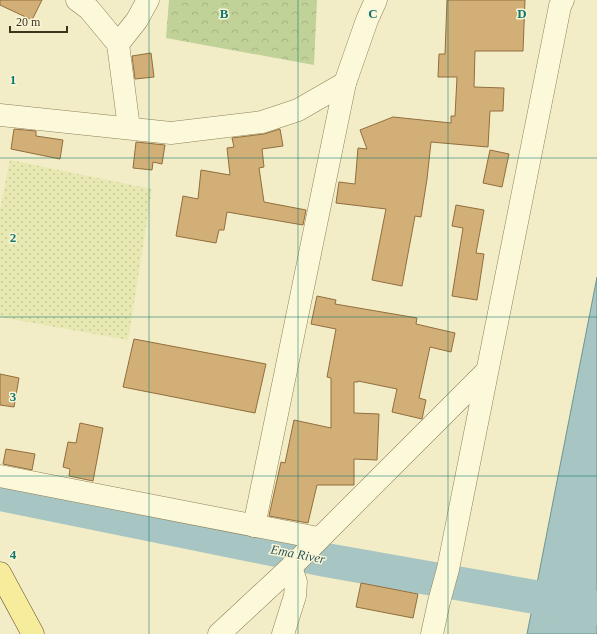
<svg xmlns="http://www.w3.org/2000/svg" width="597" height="634" font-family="'Times New Roman',serif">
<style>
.farmland{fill:url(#farmland-dots)}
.forest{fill:url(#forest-crowns)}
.water{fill:#a7c5c2;stroke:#6d9592}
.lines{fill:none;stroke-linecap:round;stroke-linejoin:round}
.river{stroke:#a7c5c2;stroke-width:34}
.building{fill:#d3af78;stroke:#916e3d}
.minor-casing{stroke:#8f8059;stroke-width:23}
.major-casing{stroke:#5d4c2e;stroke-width:23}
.minor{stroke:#fcf8da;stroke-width:22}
.major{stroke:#f7ec9b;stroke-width:22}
.grid{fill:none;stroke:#0f766e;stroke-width:1;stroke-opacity:0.55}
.labels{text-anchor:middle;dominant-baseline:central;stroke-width:3;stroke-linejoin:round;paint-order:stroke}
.water-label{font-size:13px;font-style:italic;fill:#2c595f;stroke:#f9f5d6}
.grid-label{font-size:13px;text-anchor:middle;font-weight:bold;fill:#0f766e;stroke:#f9f5d6;stroke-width:3;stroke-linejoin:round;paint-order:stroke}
</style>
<defs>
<pattern id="farmland-dots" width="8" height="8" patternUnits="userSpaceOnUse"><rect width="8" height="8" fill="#e7e8b2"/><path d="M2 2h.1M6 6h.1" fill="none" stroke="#c7c899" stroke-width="1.8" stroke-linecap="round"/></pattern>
<pattern id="forest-crowns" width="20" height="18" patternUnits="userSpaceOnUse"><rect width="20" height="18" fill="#c0d298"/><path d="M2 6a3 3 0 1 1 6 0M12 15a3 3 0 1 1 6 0" fill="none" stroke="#a6b583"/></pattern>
</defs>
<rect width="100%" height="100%" fill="#f2edc6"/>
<path class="farmland" d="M 10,160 L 152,189 L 128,340 L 0,317 L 0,210 Z"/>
<path class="forest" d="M 169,0 L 317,0 L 314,65 L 166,38 Z"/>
<path class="water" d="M 597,277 L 597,634 L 527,634 L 532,609 Z"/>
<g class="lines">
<path class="river" d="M 0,494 L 326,560 L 597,608"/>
</g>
<g class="building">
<path d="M 0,0 L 42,0 L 32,20 L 0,5 Z"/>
<path d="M 447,0 L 525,0 L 523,51 L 475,51 L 474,87 L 504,88 L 503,111 L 490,111 L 488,147 L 431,142 L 427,179 L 421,217 L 415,216 L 402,286 L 372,280 L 386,209 L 336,203 L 339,182 L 355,184 L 358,148 L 367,149 L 360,130 L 393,117 L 451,123 L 451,116 L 455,116 L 457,77 L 438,77 L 439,54 L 445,54 Z"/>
<path d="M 151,53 L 154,77 L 135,79 L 132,56 Z"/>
<path d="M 14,129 L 36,131 L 36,136 L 63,140 L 60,159 L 11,149 Z"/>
<path d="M 280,129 L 283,146 L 262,149 L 264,167 L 259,168 L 264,202 L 306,210 L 303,225 L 227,212 L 224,230 L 219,230 L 216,243 L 176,236 L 183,196 L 198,199 L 201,170 L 230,175 L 227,148 L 234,147 L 232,138 L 264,134 Z"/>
<path d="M 136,142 L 165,145 L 162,164 L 153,162 L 152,170 L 133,168 Z"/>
<path d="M 490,150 L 509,154 L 502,187 L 483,183 Z"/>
<path d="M 456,205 L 484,210 L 476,253 L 484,254 L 477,300 L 452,296 L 463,228 L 452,226 Z"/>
<path d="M 317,296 L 336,300 L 335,304 L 417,318 L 416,324 L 455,333 L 451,352 L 430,347 L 419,398 L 426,400 L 422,419 L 392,412 L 397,389 L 358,381 L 358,382 L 354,382 L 354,413 L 379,414 L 377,460 L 354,459 L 354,485 L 317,485 L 308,523 L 269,516 L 281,462 L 285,463 L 294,420 L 331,428 L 331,378 L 327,377 L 336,329 L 311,324 Z"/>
<path d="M 134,339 L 266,364 L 255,413 L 123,387 Z"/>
<path d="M 0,374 L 19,378 L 14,407 L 0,405 Z"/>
<path d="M 80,423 L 103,428 L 93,481 L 69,476 L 70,469 L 63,467 L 68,442 L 76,443 Z"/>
<path d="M 6,449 L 35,454 L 32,470 L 3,464 Z"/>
<path d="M 361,583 L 418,594 L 413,618 L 356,607 Z"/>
</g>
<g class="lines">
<g class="minor-casing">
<g id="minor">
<path d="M 77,0 L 89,9 L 118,44"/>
<path d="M 0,115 L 171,133 L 262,122 L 298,110 L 345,83"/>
<path d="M 129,128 L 118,44 L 137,20 L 148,0"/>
<path d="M 0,476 L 318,538"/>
<path d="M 254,526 L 345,83 L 367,20 L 376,0"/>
<path d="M 219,634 L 291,567 L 486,372"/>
<path d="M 283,634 L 295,596 L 296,582 L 291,567"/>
<path d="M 432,634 L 439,602 L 448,569 L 560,6 L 563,0"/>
</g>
</g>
<g class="major-casing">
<path id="major" d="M 0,573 L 33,634"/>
</g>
<use href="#minor" class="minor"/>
<use href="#major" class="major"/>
</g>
<path class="grid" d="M 149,0 L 149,634M 298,0 L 298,634M 448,0 L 448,634M 0,158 L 597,158M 0,317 L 597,317M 0,476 L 597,476"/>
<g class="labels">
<g class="water-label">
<text transform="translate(298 554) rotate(11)">Ema River</text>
</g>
</g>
<g class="grid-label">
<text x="224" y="18">B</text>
<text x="373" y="18">C</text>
<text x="522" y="18">D</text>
<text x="13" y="84">1</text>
<text x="13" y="242">2</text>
<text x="13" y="401">3</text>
<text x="13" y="559">4</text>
</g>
<path d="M10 26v6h57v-6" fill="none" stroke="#3e341e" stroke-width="2"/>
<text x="16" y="26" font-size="12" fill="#3e341e" stroke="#f9f5d6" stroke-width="3" paint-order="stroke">20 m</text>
</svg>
